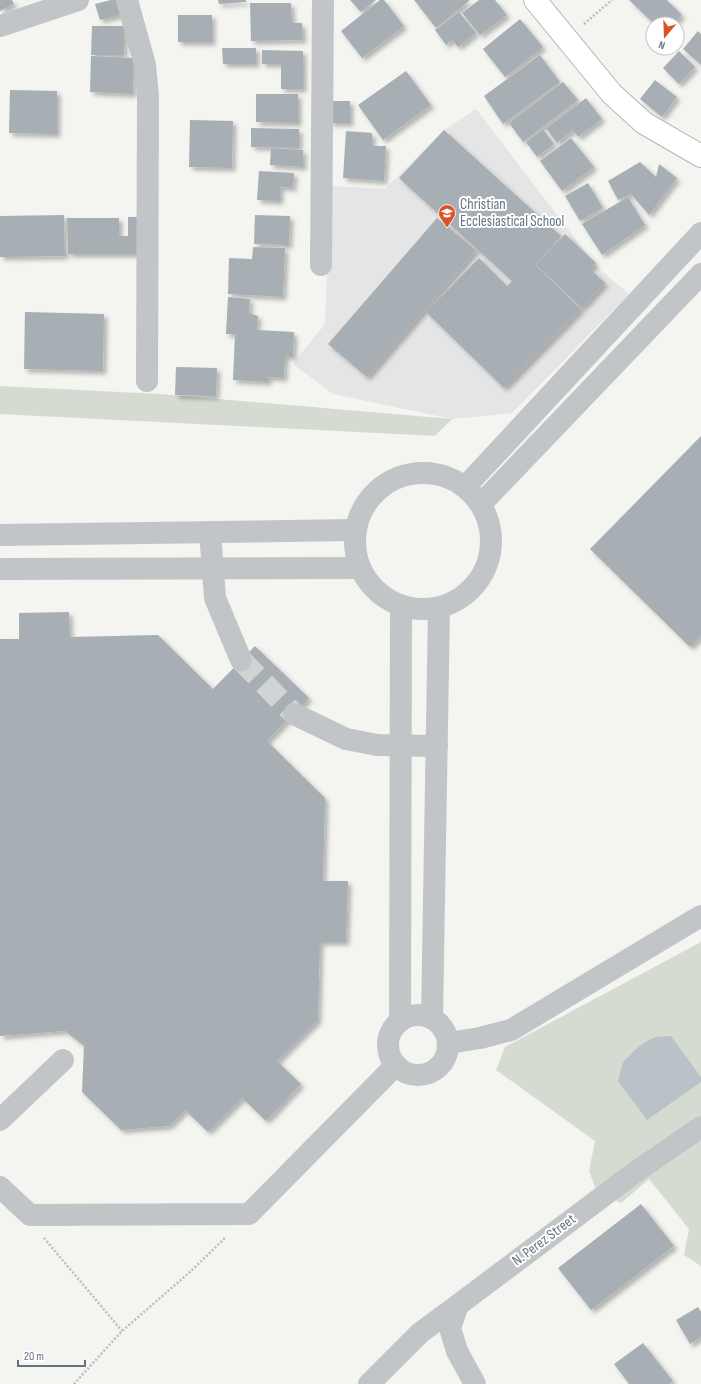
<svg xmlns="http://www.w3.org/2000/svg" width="701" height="1384" font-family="'Sofia Sans Condensed',sans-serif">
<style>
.built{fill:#e4e5e4}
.green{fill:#d5dbd1}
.water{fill:#b9c3c7}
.building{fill:#a8afb4;filter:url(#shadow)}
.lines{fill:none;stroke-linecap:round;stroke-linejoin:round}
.minor-tunnel{stroke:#d0d4d4;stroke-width:22;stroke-dasharray:22 11;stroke-linecap:butt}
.major-casing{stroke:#b2b6ba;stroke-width:24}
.path{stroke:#bbbdbf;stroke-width:2.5;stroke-dasharray:2 2;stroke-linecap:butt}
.minor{stroke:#c2c5c8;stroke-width:22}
.major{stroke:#fff;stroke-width:22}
.labels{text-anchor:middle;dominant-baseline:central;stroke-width:4;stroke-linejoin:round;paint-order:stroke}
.poi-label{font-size:15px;fill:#647380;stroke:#fff;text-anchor:start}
.street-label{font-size:15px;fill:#647380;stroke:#fff}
</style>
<defs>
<filter id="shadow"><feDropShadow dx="3.5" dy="3.5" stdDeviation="2" flood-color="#0004"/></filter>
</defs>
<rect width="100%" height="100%" fill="#f4f4f0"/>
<path class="built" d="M 476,109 L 596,266 L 629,294 L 512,413 L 452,419 L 333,394 L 293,364 L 325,324 L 331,186 L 385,189 L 444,130 Z"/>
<g class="green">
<path d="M 0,386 L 159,394 L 452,419 L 435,436 L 0,414 Z"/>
<path d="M 701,942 L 701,1266 L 684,1255 L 689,1229 L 649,1179 L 621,1203 L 596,1190 L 589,1171 L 595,1141 L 496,1070 L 505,1047 Z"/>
</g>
<path class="water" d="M 671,1036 L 701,1077 L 701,1082 L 647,1120 L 618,1081 L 623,1062 L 639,1046 L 655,1037 Z"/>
<g class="building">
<path d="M 0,0 L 12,0 L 14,4 L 0,11 Z"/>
<path d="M 111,0 L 121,0 L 124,14 L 100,20 L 95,4 Z"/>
<path d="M 218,0 L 246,0 L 246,2 L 219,4 Z"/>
<path d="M 350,0 L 376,0 L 361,12 Z"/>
<path d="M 380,0 L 384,0 L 404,26 L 362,58 L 341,31 Z"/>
<path d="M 414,0 L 470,0 L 436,28 Z"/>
<path d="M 479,0 L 495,0 L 507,15 L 480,35 L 462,13 Z"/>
<path d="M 629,0 L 667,0 L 682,15 L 673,24 L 654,24 Z"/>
<path d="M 250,3 L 291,3 L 292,23 L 302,23 L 303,40 L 251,41 Z"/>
<path d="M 459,12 L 476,33 L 458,47 L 452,40 L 446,45 L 435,30 Z"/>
<rect x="178" y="15" width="34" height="27"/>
<path d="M 520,19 L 543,47 L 505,77 L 483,49 Z"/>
<path d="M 92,26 L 125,26 L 124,55 L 91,55 Z"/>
<path d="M 698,31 L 701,34 L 701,65 L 683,49 Z"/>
<path d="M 222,48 L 256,48 L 256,64 L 223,64 Z"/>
<path d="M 262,50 L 303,51 L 303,89 L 281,89 L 281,64 L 262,64 Z"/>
<path d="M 679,51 L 695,67 L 679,84 L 663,68 Z"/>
<path d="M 540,55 L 560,82 L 503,124 L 484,96 Z"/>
<path d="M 91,56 L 134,58 L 133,94 L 90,92 Z"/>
<path d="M 406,71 L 431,105 L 383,140 L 358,105 Z"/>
<path d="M 655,80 L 677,97 L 662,117 L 640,99 Z"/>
<path d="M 563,82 L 578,100 L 523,142 L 509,123 Z"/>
<path d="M 10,90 L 57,91 L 57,134 L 9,133 Z"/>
<path d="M 256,94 L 298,94 L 298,123 L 256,122 Z"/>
<path d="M 586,98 L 602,119 L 578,137 L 573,130 L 557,143 L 546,128 Z"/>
<rect x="330" y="101" width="20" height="22"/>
<path d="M 190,120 L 233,121 L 232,168 L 189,167 Z"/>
<path d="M 251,128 L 299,129 L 299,148 L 251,147 Z"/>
<path d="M 543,129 L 554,144 L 537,157 L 526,142 Z"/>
<path d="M 444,130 L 561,236 L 535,265 L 581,309 L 504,388 L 426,312 L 479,258 L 507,286 L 512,281 L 399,178 Z"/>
<path d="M 346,131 L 372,133 L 372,146 L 386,146 L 384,181 L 343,178 Z"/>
<path d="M 571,138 L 594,167 L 562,191 L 540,161 Z"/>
<path d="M 271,148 L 303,150 L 303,167 L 270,165 Z"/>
<path d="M 640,162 L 656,177 L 659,164 L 677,178 L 649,215 L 631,194 L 618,200 L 608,181 Z"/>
<path d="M 259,171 L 294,173 L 293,188 L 280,187 L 280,201 L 257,200 Z"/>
<path d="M 588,183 L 603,208 L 580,221 L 565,196 Z"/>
<path d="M 628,197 L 645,225 L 602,255 L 582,224 Z"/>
<path d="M 64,215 L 65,256 L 0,257 L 0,216 Z"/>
<path d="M 255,215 L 290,216 L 289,245 L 254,244 Z"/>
<path d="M 128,217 L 137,217 L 138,254 L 68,254 L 67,218 L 119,218 L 119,236 L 128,236 Z"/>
<path d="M 437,218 L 476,250 L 367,377 L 328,344 Z"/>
<path d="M 565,234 L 596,263 L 590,269 L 605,283 L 582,308 L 536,265 Z"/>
<path d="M 253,247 L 285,248 L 283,297 L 228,294 L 229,258 L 252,259 Z"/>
<path d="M 228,297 L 250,299 L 249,313 L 258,316 L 257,330 L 294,332 L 293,357 L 285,356 L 284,378 L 268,377 L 268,382 L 233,380 L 235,334 L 226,334 Z"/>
<path d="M 25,312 L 104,314 L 103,371 L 24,369 Z"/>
<path d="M 176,367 L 217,368 L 216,396 L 175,395 Z"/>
<path d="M 701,436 L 701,636 L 690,647 L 590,549 Z"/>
<path d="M 69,612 L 70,637 L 158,635 L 213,689 L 255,646 L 309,698 L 267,741 L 325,798 L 323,881 L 348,881 L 346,942 L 320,942 L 318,1020 L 277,1061 L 301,1084 L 266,1121 L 242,1098 L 208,1132 L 185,1110 L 169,1126 L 121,1130 L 82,1092 L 84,1046 L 65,1031 L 0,1036 L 0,639 L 19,639 L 19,613 Z"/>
<path d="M 641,1204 L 674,1246 L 591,1310 L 558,1268 Z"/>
<path d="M 698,1307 L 701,1312 L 701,1337 L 690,1344 L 676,1320 Z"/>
<path d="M 643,1343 L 673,1381 L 669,1384 L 629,1384 L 614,1364 Z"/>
</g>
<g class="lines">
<path class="minor-tunnel" d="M 241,660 L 294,714"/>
<g class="major-casing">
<path id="major" d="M 535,0 L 612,94 L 644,123 L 701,156"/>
</g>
<g class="path">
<path d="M 584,24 L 612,0"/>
<path d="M 44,1238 L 122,1331"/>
<path d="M 74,1384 L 122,1331 L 190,1272 L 226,1237"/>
</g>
<g class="minor">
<path d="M 127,0 L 145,65 L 148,96 L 147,381"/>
<path d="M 0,26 L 78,0"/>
<path d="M 321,265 L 323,0"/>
<circle cx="423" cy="541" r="68"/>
<path d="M 465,487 L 701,233"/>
<path d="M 481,504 L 701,274"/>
<path d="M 210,532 L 215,598 L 241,660"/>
<path d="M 0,535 L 354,530"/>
<path d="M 0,569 L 359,568"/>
<path d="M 294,714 L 346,739 L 377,745 L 437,746"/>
<circle cx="418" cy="1045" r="30"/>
<path d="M 432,1018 L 439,608"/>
<path d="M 400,1021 L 401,606"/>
<path d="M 449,1043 L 480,1038 L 511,1030 L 701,916"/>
<path d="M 0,1120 L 63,1060"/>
<path d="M 0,1187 L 30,1215 L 249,1214 L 396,1065"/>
<path d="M 369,1384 L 420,1333 L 458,1305"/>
<path d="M 475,1384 L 457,1351 L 450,1328 L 458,1305 L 634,1173 L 701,1127"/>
</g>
<use href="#major" class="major"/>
</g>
<defs>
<g id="school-pin" transform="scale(0.9)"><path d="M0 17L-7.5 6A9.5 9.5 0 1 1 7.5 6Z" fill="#dd5327" stroke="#fff"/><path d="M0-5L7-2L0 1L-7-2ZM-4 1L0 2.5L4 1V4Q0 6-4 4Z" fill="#fff"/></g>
</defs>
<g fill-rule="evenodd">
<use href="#school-pin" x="447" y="213"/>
</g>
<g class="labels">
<g class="poi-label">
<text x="460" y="204">Christian<tspan x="460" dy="17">Ecclesiastical School</tspan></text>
</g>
<g class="street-label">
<text transform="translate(544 1240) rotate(-37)">N. Perez Street</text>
</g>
</g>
<g transform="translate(665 36) rotate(199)"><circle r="19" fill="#ffffff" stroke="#c1c7cc"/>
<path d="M0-3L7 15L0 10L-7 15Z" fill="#dd5327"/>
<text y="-6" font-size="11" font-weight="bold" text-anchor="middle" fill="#647380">N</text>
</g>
<path d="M18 1360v6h67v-6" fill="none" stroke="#647380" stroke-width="2"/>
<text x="24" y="1360" font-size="12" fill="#647380" stroke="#ffffff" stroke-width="3" paint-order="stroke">20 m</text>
</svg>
